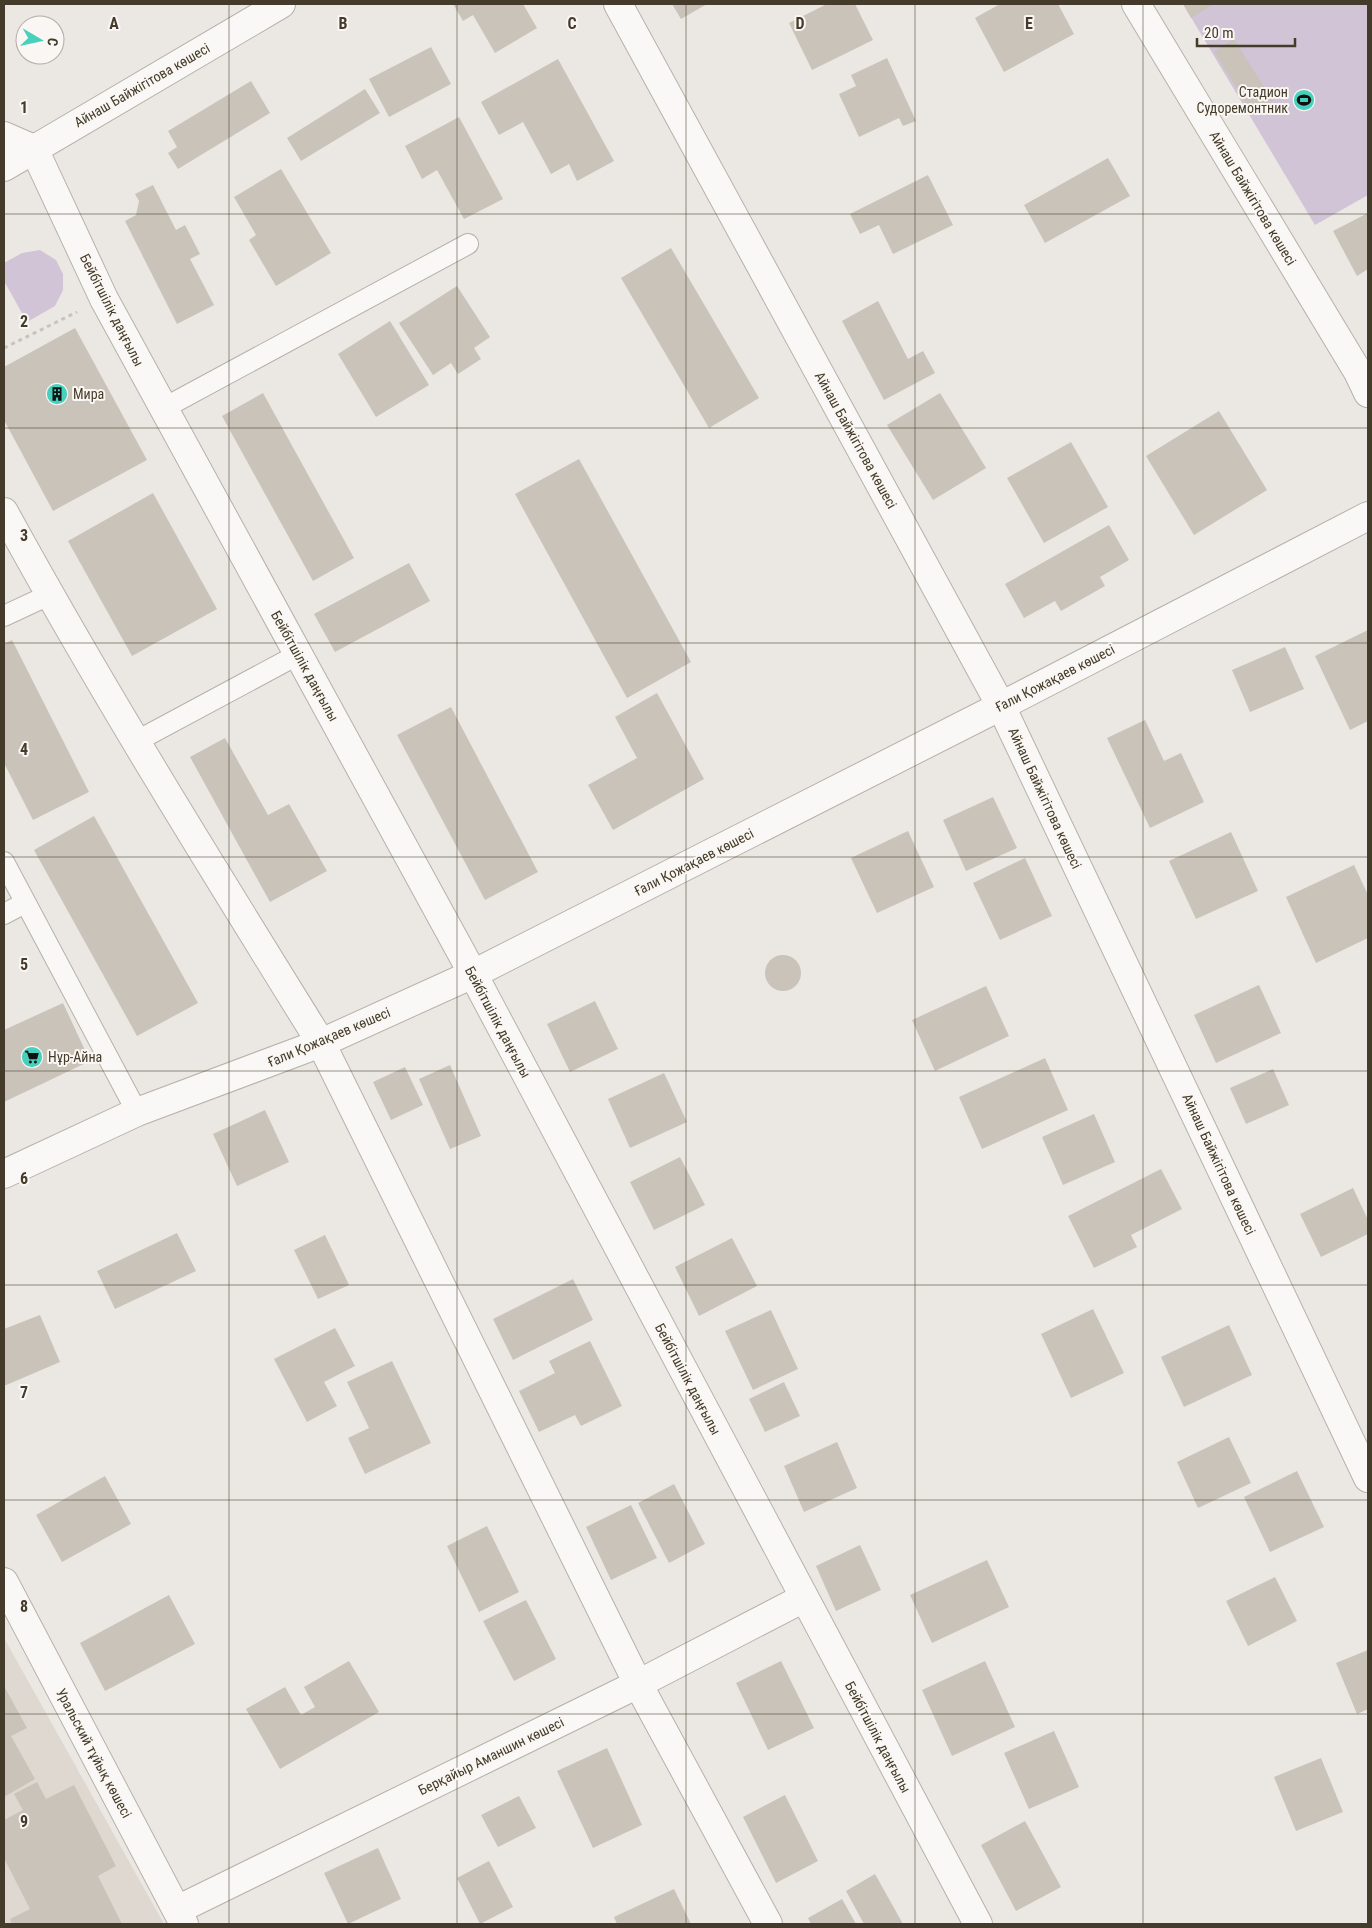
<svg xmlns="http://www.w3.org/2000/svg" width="1372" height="1928" font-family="'Roboto Condensed',sans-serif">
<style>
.built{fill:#ded8d1}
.green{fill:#d1c4d6}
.building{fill:#c9c3ba}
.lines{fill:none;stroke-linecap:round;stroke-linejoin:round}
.service-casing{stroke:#b6b1a8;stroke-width:22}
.minor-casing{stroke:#b6b1a8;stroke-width:30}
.tertiary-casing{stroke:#b6b1a8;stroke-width:30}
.path{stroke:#c7c3bd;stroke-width:3;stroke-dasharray:4 4;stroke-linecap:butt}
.service{stroke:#faf8f6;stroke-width:20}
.minor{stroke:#faf8f6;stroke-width:28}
.tertiary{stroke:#faf8f6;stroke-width:28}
.grid{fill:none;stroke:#443b2a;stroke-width:1;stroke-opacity:0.55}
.labels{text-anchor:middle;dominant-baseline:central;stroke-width:4;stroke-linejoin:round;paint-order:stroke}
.street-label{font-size:14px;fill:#443b2a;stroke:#f9f6f3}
.poi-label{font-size:14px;fill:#443b2a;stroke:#f9f6f3;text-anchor:start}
.grid-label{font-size:16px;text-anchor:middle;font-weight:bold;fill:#443b2a;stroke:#f9f6f3;stroke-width:4;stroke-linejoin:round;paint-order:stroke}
</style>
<rect width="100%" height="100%" fill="#ebe8e3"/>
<path class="built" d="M 4,1638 L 164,1924 L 4,1924 Z"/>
<g class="green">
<path d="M 1183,4 L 1368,4 L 1368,195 L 1315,225 Z"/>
<path d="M 40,250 L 56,260 L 63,274 L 63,290 L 55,306 L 27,322 L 4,281 L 4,263 L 22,253 Z"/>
</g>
<g class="building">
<path d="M 453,4 L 523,4 L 537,28 L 495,53 L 473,15 L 463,21 Z"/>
<path d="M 672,4 L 707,4 L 681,19 Z"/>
<path d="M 827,4 L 855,4 L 873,40 L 812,70 L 789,23 Z"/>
<path d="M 1000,4 L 1058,4 L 1074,34 L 1004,72 L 975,18 Z"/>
<path d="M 1183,4 L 1214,4 L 1191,18 Z"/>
<path d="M 1234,39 L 1273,101 L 1253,114 L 1214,52 Z"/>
<path d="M 431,47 L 451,84 L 389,117 L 369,79 Z"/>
<path d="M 887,58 L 916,121 L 903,126 L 899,118 L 859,137 L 839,94 L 856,86 L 851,75 Z"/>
<path d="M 558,59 L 614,161 L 577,181 L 569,164 L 551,174 L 523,122 L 499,135 L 481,102 Z"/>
<path d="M 251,81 L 270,113 L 178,169 L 168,153 L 177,147 L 168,131 Z"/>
<path d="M 365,89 L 380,113 L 301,161 L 287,138 Z"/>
<path d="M 459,117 L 503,199 L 464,219 L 437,170 L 422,179 L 405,146 Z"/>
<path d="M 1108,158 L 1130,196 L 1045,243 L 1024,205 Z"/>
<path d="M 281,169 L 331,253 L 276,286 L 249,240 L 256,235 L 234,197 Z"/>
<path d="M 928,175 L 953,225 L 893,254 L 879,225 L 860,234 L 850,214 Z"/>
<path d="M 153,185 L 176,230 L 185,225 L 200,254 L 190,259 L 214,305 L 177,324 L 125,221 L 136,215 L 139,201 L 135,194 Z"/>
<path d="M 1368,213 L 1368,269 L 1357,276 L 1333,231 Z"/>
<path d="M 671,248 L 759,398 L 709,428 L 621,278 Z"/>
<path d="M 457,286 L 490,337 L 474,348 L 481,359 L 458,374 L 451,363 L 433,375 L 399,323 Z"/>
<path d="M 878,301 L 908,359 L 923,351 L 935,373 L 884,400 L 842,321 Z"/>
<path d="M 390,321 L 429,385 L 376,417 L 338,354 Z"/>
<path d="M 75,328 L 147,460 L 53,511 L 4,420 L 4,367 Z"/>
<path d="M 263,393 L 354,558 L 313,581 L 222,416 Z"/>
<path d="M 940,393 L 986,468 L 933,500 L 887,425 Z"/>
<path d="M 1219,411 L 1267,490 L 1194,535 L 1146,456 Z"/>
<path d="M 1071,442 L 1108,507 L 1044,543 L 1007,478 Z"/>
<path d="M 579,459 L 691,662 L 627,698 L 515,494 Z"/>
<path d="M 153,493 L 217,609 L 132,656 L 68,541 Z"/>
<path d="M 1109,525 L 1129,560 L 1100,577 L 1105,586 L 1061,611 L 1055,601 L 1024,618 L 1005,584 Z"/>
<path d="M 409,563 L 430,601 L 335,652 L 314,614 Z"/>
<path d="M 1368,630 L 1368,721 L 1350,730 L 1315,656 Z"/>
<path d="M 12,640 L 89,792 L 33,820 L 4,763 L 4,644 Z"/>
<path d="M 1285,647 L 1304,689 L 1250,712 L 1232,670 Z"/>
<path d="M 657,693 L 704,779 L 613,830 L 588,785 L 637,758 L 615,717 Z"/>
<path d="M 451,707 L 538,872 L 485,900 L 397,735 Z"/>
<path d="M 1145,720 L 1164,761 L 1181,753 L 1204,802 L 1150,828 L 1107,738 Z"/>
<path d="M 225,738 L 268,815 L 289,804 L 327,871 L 270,902 L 190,757 Z"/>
<path d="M 993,797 L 1017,848 L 966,871 L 943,820 Z"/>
<path d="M 94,816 L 198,1003 L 137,1036 L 34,850 Z"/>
<path d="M 908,831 L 934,887 L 877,913 L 851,858 Z"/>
<path d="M 1231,832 L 1258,891 L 1196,919 L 1169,861 Z"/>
<path d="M 1025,858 L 1052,916 L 1000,940 L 973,883 Z"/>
<path d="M 1354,865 L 1368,895 L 1368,938 L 1316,963 L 1286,897 Z"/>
<circle cx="783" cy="973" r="18"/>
<path d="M 1259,985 L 1281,1033 L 1216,1063 L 1194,1015 Z"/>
<path d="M 986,986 L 1009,1036 L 935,1071 L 912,1020 Z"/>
<path d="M 595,1001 L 618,1049 L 570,1072 L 547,1024 Z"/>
<path d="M 63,1003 L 90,1061 L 4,1102 L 4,1030 Z"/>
<path d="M 1045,1058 L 1068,1110 L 982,1149 L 959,1097 Z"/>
<path d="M 450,1065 L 481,1136 L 450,1149 L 419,1079 Z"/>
<path d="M 405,1067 L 423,1105 L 391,1120 L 373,1082 Z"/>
<path d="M 1273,1069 L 1289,1105 L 1246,1124 L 1230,1088 Z"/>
<path d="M 664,1073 L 687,1122 L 630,1148 L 608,1099 Z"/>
<path d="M 265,1110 L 289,1162 L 237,1186 L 213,1134 Z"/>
<path d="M 1094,1114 L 1115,1162 L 1063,1185 L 1042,1137 Z"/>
<path d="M 680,1157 L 705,1205 L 654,1230 L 630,1182 Z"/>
<path d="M 1161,1169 L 1182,1209 L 1131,1235 L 1137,1247 L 1094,1268 L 1068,1216 Z"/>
<path d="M 1353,1188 L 1368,1220 L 1368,1234 L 1321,1257 L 1300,1214 Z"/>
<path d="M 177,1233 L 196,1271 L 115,1309 L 97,1271 Z"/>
<path d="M 325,1235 L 349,1285 L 318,1299 L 294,1250 Z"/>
<path d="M 732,1238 L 757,1286 L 699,1316 L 675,1267 Z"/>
<path d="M 573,1279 L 593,1320 L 513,1360 L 493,1319 Z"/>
<path d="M 1093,1309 L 1124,1373 L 1071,1398 L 1041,1334 Z"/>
<path d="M 771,1310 L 798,1369 L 753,1390 L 725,1331 Z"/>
<path d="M 40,1315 L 60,1362 L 4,1386 L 4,1329 Z"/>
<path d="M 1229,1325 L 1252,1375 L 1184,1407 L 1161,1357 Z"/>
<path d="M 335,1328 L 355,1366 L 324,1382 L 337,1406 L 307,1422 L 274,1359 Z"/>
<path d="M 590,1341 L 622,1406 L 581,1426 L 575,1415 L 539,1432 L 519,1391 L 555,1373 L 549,1361 Z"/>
<path d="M 392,1361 L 431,1443 L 365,1474 L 348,1438 L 369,1428 L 347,1382 Z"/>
<path d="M 784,1382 L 800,1416 L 765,1432 L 749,1399 Z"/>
<path d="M 1229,1437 L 1251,1483 L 1198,1508 L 1177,1462 Z"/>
<path d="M 837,1442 L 857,1488 L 804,1512 L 784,1466 Z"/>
<path d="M 1297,1471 L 1324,1527 L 1270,1552 L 1244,1497 Z"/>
<path d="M 105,1476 L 131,1524 L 62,1562 L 36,1515 Z"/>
<path d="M 674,1484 L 705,1544 L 669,1563 L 638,1503 Z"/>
<path d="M 631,1505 L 657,1558 L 611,1580 L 586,1527 Z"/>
<path d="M 487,1526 L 519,1592 L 479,1612 L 447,1546 Z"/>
<path d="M 860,1545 L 881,1590 L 836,1611 L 816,1566 Z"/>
<path d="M 987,1560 L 1009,1607 L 932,1643 L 910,1595 Z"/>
<path d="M 1275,1577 L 1297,1621 L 1248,1646 L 1226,1601 Z"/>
<path d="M 169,1595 L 195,1644 L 105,1691 L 80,1643 Z"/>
<path d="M 526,1600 L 556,1659 L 514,1681 L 483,1621 Z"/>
<path d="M 1368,1650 L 1368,1709 L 1357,1714 L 1336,1663 Z"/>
<path d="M 349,1661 L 379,1712 L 280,1769 L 246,1709 L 285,1687 L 301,1715 L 315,1707 L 304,1687 Z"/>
<path d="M 781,1661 L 814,1728 L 768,1750 L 736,1683 Z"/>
<path d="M 985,1661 L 1015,1727 L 952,1756 L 922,1690 Z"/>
<path d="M 4,1686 L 27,1728 L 11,1736 L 35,1779 L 4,1797 Z"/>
<path d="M 1054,1731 L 1079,1787 L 1029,1809 L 1004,1753 Z"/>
<path d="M 607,1748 L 642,1825 L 593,1848 L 557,1771 Z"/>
<path d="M 1321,1758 L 1343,1812 L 1296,1831 L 1274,1777 Z"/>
<path d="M 37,1782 L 46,1799 L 74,1785 L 116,1866 L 98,1876 L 122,1924 L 12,1924 L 10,1919 L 30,1909 L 4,1858 L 4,1820 L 23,1810 L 14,1794 Z"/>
<path d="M 785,1795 L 818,1861 L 776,1883 L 743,1817 Z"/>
<path d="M 519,1796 L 536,1828 L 498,1847 L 481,1815 Z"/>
<path d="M 1025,1821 L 1061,1887 L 1016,1911 L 981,1845 Z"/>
<path d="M 378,1848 L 401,1899 L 348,1924 L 324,1873 Z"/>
<path d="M 489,1861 L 513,1907 L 480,1924 L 457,1878 Z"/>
<path d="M 875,1874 L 903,1924 L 864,1924 L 846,1891 Z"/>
<path d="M 674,1889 L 691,1924 L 617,1924 L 614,1917 Z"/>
<path d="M 842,1899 L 856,1924 L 811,1924 L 808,1918 Z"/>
</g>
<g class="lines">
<g class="service-casing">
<g id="service">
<path d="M 164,408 L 468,244"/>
<path d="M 4,616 L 49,595"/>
<path d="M 135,742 L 299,654"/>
<path d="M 4,862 L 137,1112"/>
<path d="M 4,914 L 25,903"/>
</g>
</g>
<g class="minor-casing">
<g id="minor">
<path d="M 618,4 L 1001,706 L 1368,1478"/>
<path d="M 1136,4 L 1358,372 L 1368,393"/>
<path d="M 4,136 L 34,149 L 104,299 L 473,974 L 978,1924"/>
<path d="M 4,167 L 281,4"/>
<path d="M 4,1582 L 184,1924"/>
<path d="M 177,1910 L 638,1684 L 804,1598"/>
<path d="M 768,1924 L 638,1684 L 321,1043 L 473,974 L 1001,706 L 1368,516"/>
</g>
</g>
<g class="tertiary-casing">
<path id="tertiary" d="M 4,512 C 103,693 212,867 321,1043 L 137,1112 L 4,1174"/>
</g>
<path class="path" d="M 4,348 L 77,312"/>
<use href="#service" class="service"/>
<use href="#minor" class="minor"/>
<use href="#tertiary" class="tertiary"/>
</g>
<path class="grid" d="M 229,4 L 229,1924M 457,4 L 457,1924M 686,4 L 686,1924M 915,4 L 915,1924M 1143,4 L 1143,1924M 4,214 L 1368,214M 4,428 L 1368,428M 4,643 L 1368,643M 4,857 L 1368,857M 4,1071 L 1368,1071M 4,1285 L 1368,1285M 4,1500 L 1368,1500M 4,1714 L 1368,1714"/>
<defs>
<g id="stadium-disc" transform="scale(1.125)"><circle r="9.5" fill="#47d1bc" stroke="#f9f6f3"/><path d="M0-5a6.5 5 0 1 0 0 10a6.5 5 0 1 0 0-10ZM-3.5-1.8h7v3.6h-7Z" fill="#111"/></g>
<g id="building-disc" transform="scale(1.125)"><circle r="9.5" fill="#47d1bc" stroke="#f9f6f3"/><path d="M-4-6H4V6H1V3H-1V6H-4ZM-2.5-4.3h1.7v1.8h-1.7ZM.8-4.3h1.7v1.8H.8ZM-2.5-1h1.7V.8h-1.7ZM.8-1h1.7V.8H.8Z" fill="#111"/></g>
<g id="supermarket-disc" transform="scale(1.125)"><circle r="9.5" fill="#47d1bc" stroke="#f9f6f3"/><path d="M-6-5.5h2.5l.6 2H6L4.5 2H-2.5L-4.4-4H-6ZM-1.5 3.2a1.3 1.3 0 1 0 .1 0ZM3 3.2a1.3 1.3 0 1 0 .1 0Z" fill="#111"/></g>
</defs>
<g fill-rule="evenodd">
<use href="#stadium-disc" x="1304" y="100"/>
<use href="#building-disc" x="57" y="394"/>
<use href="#supermarket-disc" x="32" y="1057"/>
</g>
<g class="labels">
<g class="street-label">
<text transform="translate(142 85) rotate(-30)">Айнаш Байжігітова көшесі</text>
<text transform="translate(1253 198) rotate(59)">Айнаш Байжігітова көшесі</text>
<text transform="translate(112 310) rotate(63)">Бейбітшілік даңғылы</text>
<text transform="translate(856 440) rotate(61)">Айнаш Байжігітова көшесі</text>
<text transform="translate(305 666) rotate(61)">Бейбітшілік даңғылы</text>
<text transform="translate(1055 678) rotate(-27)">Ғали Қожақаев көшесі</text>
<text transform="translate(1045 798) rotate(65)">Айнаш Байжігітова көшесі</text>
<text transform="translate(694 862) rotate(-27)">Ғали Қожақаев көшесі</text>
<text transform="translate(498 1022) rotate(62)">Бейбітшілік даңғылы</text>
<text transform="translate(329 1037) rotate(-23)">Ғали Қожақаев көшесі</text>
<text transform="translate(1219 1164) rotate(65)">Айнаш Байжігітова көшесі</text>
<text transform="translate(688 1379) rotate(62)">Бейбітшілік даңғылы</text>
<text transform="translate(878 1737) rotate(62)">Бейбітшілік даңғылы</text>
<text transform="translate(94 1753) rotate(62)">Уральский тұйық көшесі</text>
<text transform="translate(491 1756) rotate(-26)">Берқайыр Аманшин көшесі</text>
</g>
<g class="poi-label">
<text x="1288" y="92" text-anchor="end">Стадион<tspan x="1288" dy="16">Судоремонтник</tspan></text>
<text x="73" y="394">Мира</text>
<text x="48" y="1057">Нұр-Айна</text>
</g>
</g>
<g class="grid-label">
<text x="114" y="29">A</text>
<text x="343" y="29">B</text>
<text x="572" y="29">C</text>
<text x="800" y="29">D</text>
<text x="1029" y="29">E</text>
<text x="24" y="113">1</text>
<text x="24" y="327">2</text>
<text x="24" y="541">3</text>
<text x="24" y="755">4</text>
<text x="24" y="970">5</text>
<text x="24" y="1184">6</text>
<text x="24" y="1398">7</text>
<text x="24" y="1612">8</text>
<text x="24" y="1827">9</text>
</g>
<rect width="1372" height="1928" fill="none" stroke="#443b2a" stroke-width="10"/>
<g transform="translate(40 40) rotate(99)"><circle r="24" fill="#f9f6f3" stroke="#b1aba3"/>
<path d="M0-4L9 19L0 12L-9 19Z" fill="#47d1bc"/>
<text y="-8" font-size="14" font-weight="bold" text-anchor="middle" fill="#443b2a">С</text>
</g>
<path d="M1197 38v8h98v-8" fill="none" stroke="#443b2a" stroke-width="2.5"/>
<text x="1204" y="38" font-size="15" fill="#443b2a" stroke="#f9f6f3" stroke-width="4" paint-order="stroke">20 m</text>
</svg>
